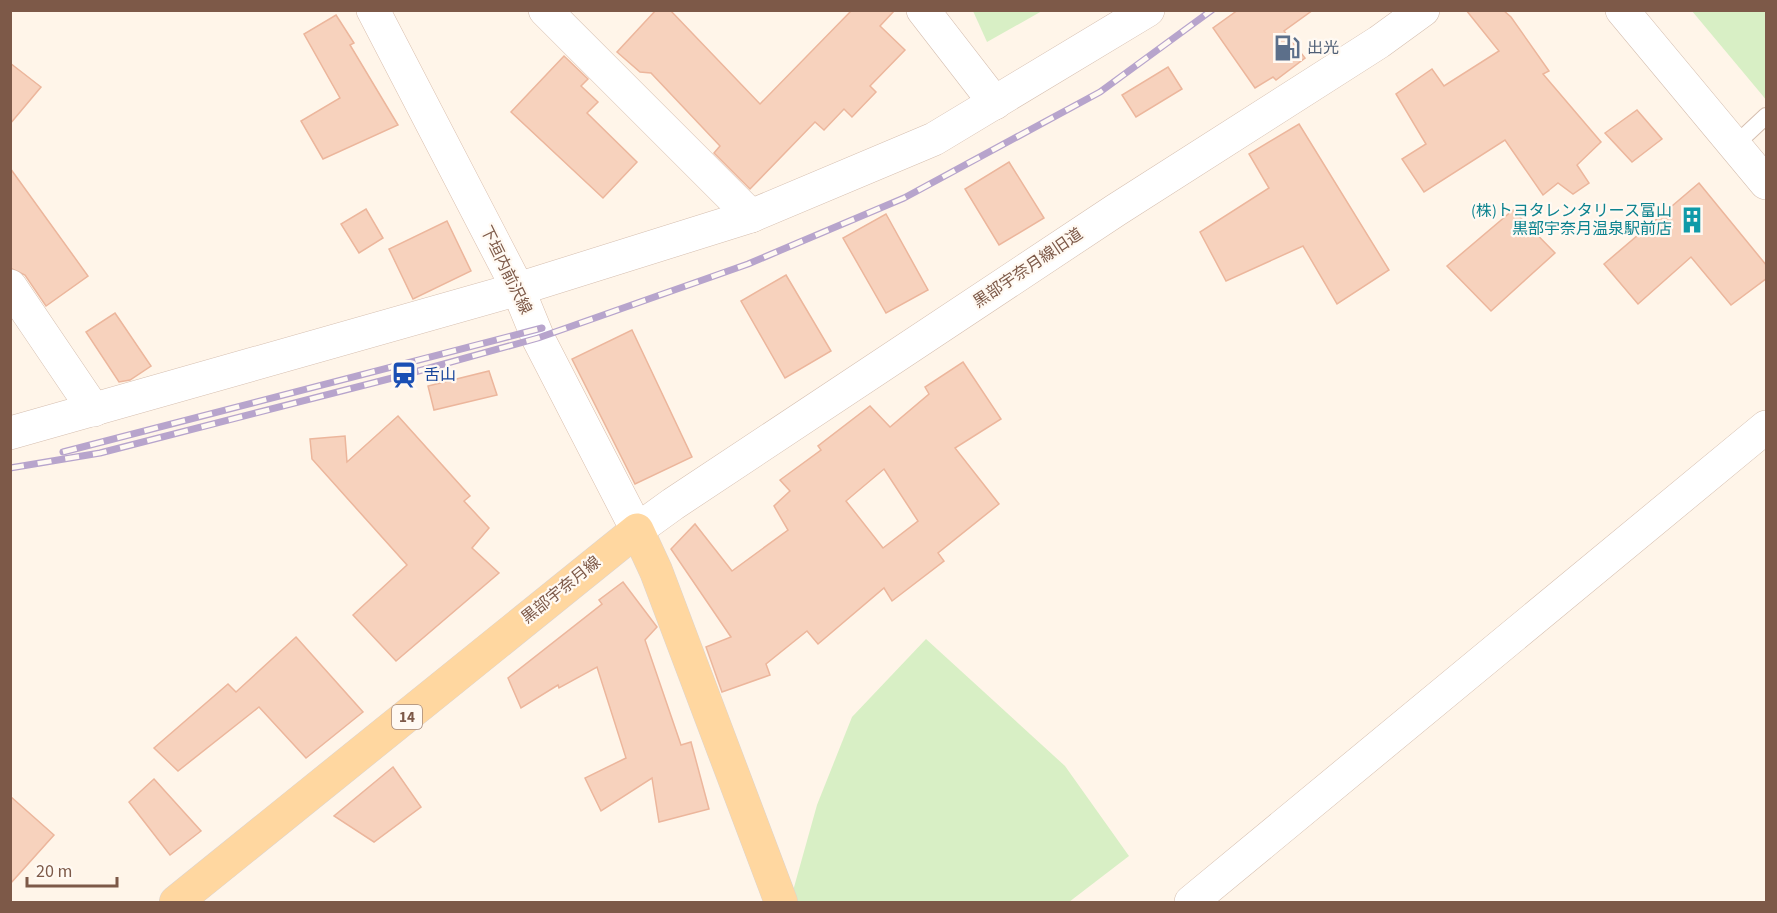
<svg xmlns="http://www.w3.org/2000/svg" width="1777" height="913" font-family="'Source Sans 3','Noto Sans JP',sans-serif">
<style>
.green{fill:#d8efc5}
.building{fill:#f7d2bd;stroke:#ecb69c;stroke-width:1.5;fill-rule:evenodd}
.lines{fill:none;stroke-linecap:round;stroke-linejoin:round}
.service-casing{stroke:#d5beaf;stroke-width:18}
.minor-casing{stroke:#d5beaf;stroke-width:34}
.tertiary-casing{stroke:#d5beaf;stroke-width:34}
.secondary-casing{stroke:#d9beac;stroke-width:34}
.primary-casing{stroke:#ddd4cf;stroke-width:34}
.service{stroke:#fff;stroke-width:16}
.minor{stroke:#fff;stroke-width:33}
.tertiary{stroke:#fff;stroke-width:33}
.secondary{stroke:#fff;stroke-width:33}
.primary{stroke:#ffd7a0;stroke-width:33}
.rail-casing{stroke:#b7a4cc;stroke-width:7}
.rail{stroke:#fff9f2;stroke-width:4.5;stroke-dasharray:14;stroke-linecap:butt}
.labels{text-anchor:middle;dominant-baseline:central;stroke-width:4.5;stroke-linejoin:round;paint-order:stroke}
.shield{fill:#fff9f2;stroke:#a4897b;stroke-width:1.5}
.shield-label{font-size:15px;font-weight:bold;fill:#7d5948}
.service-label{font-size:16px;fill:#4e5e75;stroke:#fff9f2;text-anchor:start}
.culture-label{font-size:16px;fill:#0d838f;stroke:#fff9f2;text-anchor:end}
.street-label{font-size:16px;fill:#7d5948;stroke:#fff9f2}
.transit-label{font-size:16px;fill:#164399;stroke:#fff9f2;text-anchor:start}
</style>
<rect width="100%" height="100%" fill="#fff5e9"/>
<g class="green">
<path d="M 973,11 L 1042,11 L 987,42 Z"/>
<path d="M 1692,11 L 1766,11 L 1766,100 L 1763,96 Z"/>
<path d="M 926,639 L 1065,766 L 1129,856 L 1069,902 L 795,902 L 791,898 L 817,805 L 852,717 Z"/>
</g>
<g class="building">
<path d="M 656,10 L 670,10 L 760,104 L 852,10 L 895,10 L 880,26 L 905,50 L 870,86 L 876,92 L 852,117 L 844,109 L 824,130 L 815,122 L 750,189 L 714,153 L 720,146 L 651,73 L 640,72 L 617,52 Z"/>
<path d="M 1238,10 L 1313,10 L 1284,31 L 1305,58 L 1276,80 L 1273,77 L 1255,88 L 1213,28 Z"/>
<path d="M 1466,10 L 1503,10 L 1511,17 L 1549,71 L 1543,74 L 1601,142 L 1577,165 L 1589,183 L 1573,194 L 1558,183 L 1543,195 L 1505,140 L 1424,192 L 1402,159 L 1426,144 L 1396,94 L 1432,69 L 1444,86 L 1499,51 Z"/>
<path d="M 336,15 L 354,43 L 350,45 L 398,125 L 323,159 L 301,121 L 340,98 L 304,34 Z"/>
<path d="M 564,56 L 588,79 L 581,86 L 598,102 L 587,113 L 637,162 L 603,198 L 511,112 Z"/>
<path d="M 10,63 L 41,87 L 10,124 Z"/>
<path d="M 1168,67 L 1182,89 L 1136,117 L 1122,95 Z"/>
<path d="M 1637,110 L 1662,139 L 1632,162 L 1605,133 Z"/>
<path d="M 1299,124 L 1389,270 L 1337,304 L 1303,246 L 1226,281 L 1200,232 L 1269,188 L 1249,154 Z"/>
<path d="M 1009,162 L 1044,218 L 999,245 L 965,189 Z"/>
<path d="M 10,168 L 88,276 L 46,306 L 25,275 L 10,268 Z"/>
<path d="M 1699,183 L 1767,266 L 1767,278 L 1731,305 L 1691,257 L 1638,304 L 1604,264 Z"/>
<path d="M 366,209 L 383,238 L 359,253 L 341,224 Z"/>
<path d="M 1513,210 L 1555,253 L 1491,311 L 1447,266 Z"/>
<path d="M 886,214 L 928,290 L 886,313 L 843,238 Z"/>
<path d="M 447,221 L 471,271 L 413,299 L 389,249 Z"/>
<path d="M 786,275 L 831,351 L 785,378 L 741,301 Z"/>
<path d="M 115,313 L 151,366 L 130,380 L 119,382 L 86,332 Z"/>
<path d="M 632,330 L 692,457 L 635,484 L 572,359 Z"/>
<path d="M 963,362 L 1001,419 L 955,448 L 999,504 L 938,553 L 944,561 L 892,601 L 884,588 L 818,644 L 807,631 L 766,664 L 770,675 L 722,692 L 706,647 L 731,637 L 671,549 L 695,524 L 732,571 L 788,530 L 774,506 L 790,491 L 780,480 L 821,450 L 818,446 L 870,406 L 890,427 L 929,394 L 925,387 ZM 884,469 L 918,521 L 883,548 L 846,501 Z"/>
<path d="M 489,371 L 497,395 L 434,410 L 428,386 Z"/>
<path d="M 398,416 L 470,496 L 464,501 L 489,528 L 472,548 L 499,573 L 396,661 L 353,615 L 407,565 L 312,459 L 310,439 L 345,436 L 347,462 Z"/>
<path d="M 623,582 L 657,627 L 645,640 L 681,745 L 691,742 L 709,809 L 659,822 L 652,778 L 601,811 L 585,778 L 626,758 L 597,667 L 559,688 L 558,685 L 521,708 L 508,678 L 602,604 L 599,600 Z"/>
<path d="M 296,637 L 363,712 L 306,758 L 259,707 L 178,771 L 154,748 L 228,684 L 236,692 Z"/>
<path d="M 393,767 L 421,807 L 374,842 L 334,816 Z"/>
<path d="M 154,779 L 201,831 L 170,855 L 129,802 Z"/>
<path d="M 10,796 L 54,835 L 10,884 Z"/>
</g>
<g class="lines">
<g class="service-casing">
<path id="service" d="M 1735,145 L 1766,116"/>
</g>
<g class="minor-casing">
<g id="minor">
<path d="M 545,10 L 751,216"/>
<path d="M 923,10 L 995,103"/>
<path d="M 10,286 L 94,410"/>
<path d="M 10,433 L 518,289 L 751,216 L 934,139 L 1148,10"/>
<path d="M 1191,902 L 1766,427"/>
</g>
</g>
<g class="tertiary-casing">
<g id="tertiary">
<path d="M 1622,10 L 1766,183"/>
<path d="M 637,530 L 673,504 L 1116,210 L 1379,42 L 1423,10"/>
</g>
</g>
<g class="secondary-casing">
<path id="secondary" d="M 373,10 L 518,289 L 538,338 L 637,530"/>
</g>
<g class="primary-casing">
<path id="primary" d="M 176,902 L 637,530 L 656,571 L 781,902"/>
</g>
<use href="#service" class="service"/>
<use href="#minor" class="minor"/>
<use href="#tertiary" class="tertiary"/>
<use href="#secondary" class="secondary"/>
<use href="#primary" class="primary"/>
<g class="rail-casing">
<g id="rail">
<path d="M 63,452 L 542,328"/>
<path d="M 10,468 L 100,453 L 404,375 L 538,338 L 748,264 L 904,198 L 1100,92 L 1212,10"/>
</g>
</g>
<use href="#rail" class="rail"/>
</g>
<defs>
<g id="fuel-bare" transform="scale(2.07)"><path d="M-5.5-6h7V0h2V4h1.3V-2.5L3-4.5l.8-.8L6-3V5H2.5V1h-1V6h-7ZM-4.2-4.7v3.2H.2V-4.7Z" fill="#5c6f8a" stroke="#fff9f2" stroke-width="2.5" paint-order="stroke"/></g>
<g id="building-bare" transform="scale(2.07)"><path d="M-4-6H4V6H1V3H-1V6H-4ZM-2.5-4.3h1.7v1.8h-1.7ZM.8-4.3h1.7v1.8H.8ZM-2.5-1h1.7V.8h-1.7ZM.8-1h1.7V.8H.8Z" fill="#0f9aa8" stroke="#fff9f2" stroke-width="2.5" paint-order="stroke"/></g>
<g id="station-bare" transform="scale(2.07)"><path d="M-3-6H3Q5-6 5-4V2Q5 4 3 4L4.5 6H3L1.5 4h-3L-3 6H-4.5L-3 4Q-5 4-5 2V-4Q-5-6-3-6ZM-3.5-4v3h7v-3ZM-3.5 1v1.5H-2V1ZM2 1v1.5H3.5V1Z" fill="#1a4fb4" stroke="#fff9f2" stroke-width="2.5" paint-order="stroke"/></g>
</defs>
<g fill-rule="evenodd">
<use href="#fuel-bare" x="1287" y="48"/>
<use href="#building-bare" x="1692" y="220"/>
<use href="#station-bare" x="404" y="375"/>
</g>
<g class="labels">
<rect class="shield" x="392" y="705" width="30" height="24" rx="4.5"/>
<g class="shield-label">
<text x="407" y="717">14</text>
</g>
<g class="service-label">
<text x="1307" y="48">出光</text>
</g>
<g class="culture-label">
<text x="1672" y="211">(株)トヨタレンタリース富山<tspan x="1672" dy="18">黒部宇奈月温泉駅前店</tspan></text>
</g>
<g class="street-label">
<text transform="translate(1028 268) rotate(-34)">黒部宇奈月線旧道</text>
<text transform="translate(506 270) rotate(64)">下垣内前沢線</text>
<text transform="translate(561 590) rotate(-39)">黒部宇奈月線</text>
</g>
<g class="transit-label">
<text x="424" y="375">舌山</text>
</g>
</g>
<rect width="1777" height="913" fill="none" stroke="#7d5948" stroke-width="24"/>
<path d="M27 877v9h90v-9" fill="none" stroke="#7d5948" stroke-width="3"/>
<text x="36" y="877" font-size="18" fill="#7d5948" stroke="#fff9f2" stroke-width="4.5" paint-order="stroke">20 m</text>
</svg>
